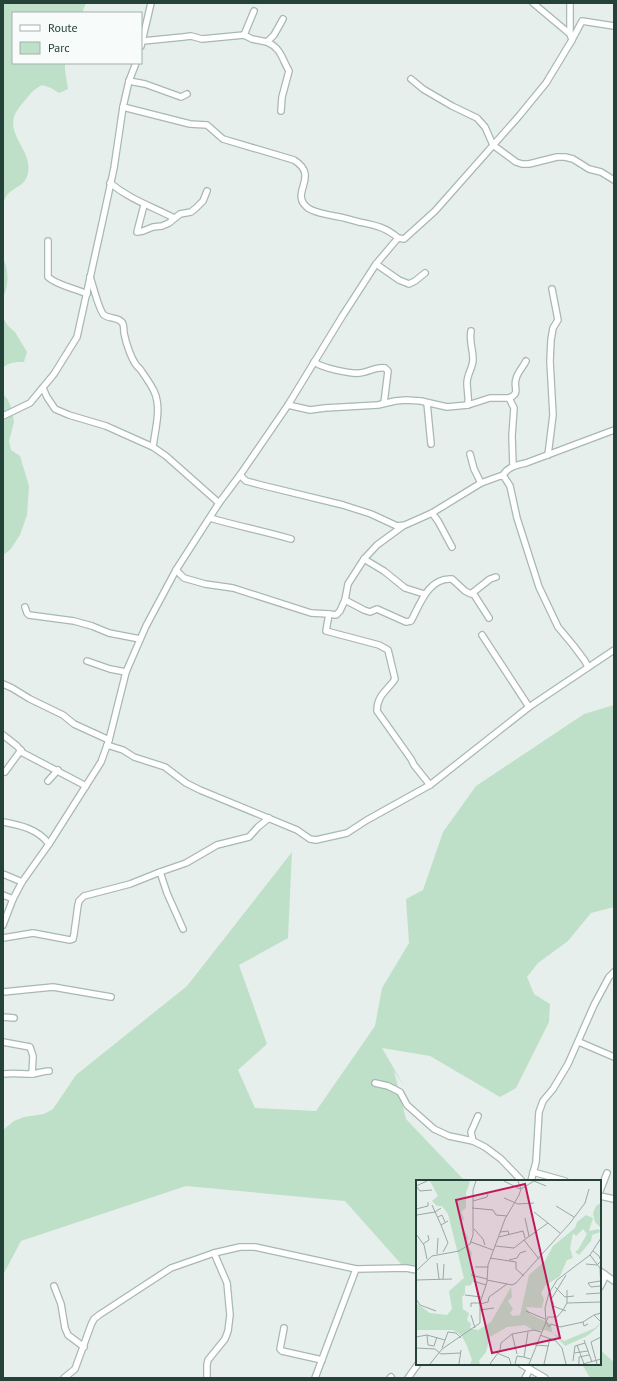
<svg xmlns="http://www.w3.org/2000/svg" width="617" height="1381" font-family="'PT Sans',sans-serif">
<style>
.green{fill:#bfe0c8}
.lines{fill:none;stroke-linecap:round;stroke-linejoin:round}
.street-casing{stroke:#a8b8b2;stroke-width:8}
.street{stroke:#fff;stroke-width:5.5}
.inset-road{fill:none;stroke:#98aaa4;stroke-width:1}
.view{fill:#c2185b;fill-opacity:0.15;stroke:#c2185b;stroke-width:2}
.inset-edge{fill:none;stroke:#24423a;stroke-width:2}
</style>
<rect width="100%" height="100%" fill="#e6efeb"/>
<g class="green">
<path d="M 3,3 L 86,3 L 82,13 L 13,13 L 13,63 L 65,63 L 65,70 L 68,89 L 59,93 L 51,88 L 42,85 C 33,90 32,92 26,99 C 22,104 18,108 15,114 C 6,135 33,152 28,173 C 25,185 19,185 10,192 C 7,194 5,199 3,202 Z"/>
<path d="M 3,258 C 9,271 9,285 3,297 Z"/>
<path d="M 3,318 L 8,326 L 15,332 L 27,352 L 24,362 C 17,362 8,362 3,368 Z"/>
<path d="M 3,394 L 8,400 L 12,410 L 14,422 L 9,441 L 11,450 L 20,456 L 29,486 L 27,515 L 20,535 L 10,550 L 3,555 Z"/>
<path d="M 614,705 L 614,907 L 591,913 L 568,941 L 538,963 L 527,977 L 534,994 L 550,1004 L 549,1022 L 516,1088 L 500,1097 L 430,1056 L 382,1048 L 404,1086 L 394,1071 L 406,1119 L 465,1181 L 417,1181 L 417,1274 L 409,1273 L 345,1201 L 186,1186 L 21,1241 L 3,1275 L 3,1130 L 14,1121 L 24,1117 L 44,1114 L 53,1109 L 76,1075 L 187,986 L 292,852 L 288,938 L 239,965 L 267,1044 L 238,1070 L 255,1108 L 316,1111 L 375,1026 L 382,988 L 409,943 L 406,899 L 423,890 L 443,832 L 476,786 L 584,714 Z"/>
<path d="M 600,1350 L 614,1362 L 614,1378 L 590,1378 L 582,1364 L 600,1364 Z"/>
</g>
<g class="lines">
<g class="street-casing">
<g id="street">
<path d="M 533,3 L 570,34"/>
<path d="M 244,35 L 254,11"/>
<path d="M 572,40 L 582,21 L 614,26"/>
<path d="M 143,41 L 183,37 L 191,36 L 202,39 L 244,35 L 252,39 L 267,42 L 274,35 L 283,19"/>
<path d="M 267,42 C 281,48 282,59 289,71 L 282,97 L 281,111"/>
<path d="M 141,46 L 151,3"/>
<path d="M 411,79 L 423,89 L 452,106 L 477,118 L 485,127 L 493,145 L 516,162 L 522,164 L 529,164 L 557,157 L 565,157 L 573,159 L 589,169 L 601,172 L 614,180"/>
<path d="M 129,81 L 145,84 L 181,97 L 187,94"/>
<path d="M 123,107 L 190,124 L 207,125 L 223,139 L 294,160 C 321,177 288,193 308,208 C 315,213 326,214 334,216 C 343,217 350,220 359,222 C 374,225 386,227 398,238"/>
<path d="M 110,183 C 131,200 151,206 174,218"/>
<path d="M 144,205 L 137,232 L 143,231 L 153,227 L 162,226 L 169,223 L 180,214 L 191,212 L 196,208 L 203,201 L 207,191"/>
<path d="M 48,241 L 48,277 C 58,286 75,288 87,294"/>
<path d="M 376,264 L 399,280 L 409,284 L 415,281 L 425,273"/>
<path d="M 90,277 C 93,285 99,311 104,315 C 109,319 120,317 123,324 C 124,327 124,331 124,333 C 126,343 132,363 140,369 C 145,376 150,383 154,391 C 162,408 155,429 153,447"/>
<path d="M 314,362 C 323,368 349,374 360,373 C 369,372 377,366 385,368 L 388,371 L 384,403"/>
<path d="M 43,388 L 47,397 L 55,409 L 69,415 L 106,426 L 153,447 L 166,456 L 219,503"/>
<path d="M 509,398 C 521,393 513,388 516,379 C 517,373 523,367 526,361"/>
<path d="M 427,403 L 431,444"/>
<path d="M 288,405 L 310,410 L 325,408 L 378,405 L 395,401 L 406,400 L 421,401 L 447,407 L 468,405 L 490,398 L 509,398 L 514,408 L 512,436 L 513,466"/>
<path d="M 468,405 C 469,396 467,391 467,383 C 467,374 473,368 473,359 C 473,350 469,341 471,331"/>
<path d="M 3,416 L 30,403 L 54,374 L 77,337 L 103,219 L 114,168 L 123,107 L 129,81 L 136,63"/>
<path d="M 470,454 L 474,469 L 481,483"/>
<path d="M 548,455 L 553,415 L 550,361 L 551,340 L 553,328 L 558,320 L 552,289"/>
<path d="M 240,475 L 246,481 L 261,485 L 343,505 L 371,514 L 397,526 L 405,525 L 432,513 L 481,483 L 503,475 L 510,486 L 517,518 L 539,587 L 558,627 L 573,645 L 585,661 L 588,667"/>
<path d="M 503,475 C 508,467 516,465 526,463 L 614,430"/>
<path d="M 432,513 L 438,521 L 452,547"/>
<path d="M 210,518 C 237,526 264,531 291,539"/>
<path d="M 364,559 L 384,571 L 405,588 L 424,594"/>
<path d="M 176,570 L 184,578 L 205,584 L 233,588 L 311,613 L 329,614 L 326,631 L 379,645 L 388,650 L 395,679 C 387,691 377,695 377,711 L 411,759 L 414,765 L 430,785"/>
<path d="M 473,593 L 489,618"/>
<path d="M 345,600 L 348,584 L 364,559 L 377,545 L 403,526"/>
<path d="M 25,607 L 27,613 L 29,615 L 74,621 L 92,626 L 109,633 L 140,639"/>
<path d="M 329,614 L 336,615 L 340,611 L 345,600 L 364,610 L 370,612 L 377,609 L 406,622 L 411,621 C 420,604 429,577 452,579 L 465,591 L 471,594 L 490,579 L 496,577"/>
<path d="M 482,635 L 529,707"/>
<path d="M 87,661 L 110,669 L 126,672"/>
<path d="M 3,684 L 12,688 L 30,699 L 63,715 L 74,724 L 109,740"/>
<path d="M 3,735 L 17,746 L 23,753 L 86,786"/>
<path d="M 107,745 L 123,750 L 134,757 L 165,767 L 186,783 L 200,790 L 297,830 L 310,839 L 316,840 L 347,833 L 367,820 L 430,785 L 529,707 L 614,650"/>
<path d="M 5,772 L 21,750"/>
<path d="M 48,781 L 58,770"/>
<path d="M 3,822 C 20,825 38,829 49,844"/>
<path d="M 160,872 L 167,893 L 183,929"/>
<path d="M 3,874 L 22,882"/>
<path d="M 3,895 L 13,899"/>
<path d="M 3,925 L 13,899 L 22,882 L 49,844 L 101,762 L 109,740 L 126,672 L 146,626 L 176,570 L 219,503 L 240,475 L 288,405 L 343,315 L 376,264 L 398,238 L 404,239 L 435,211 L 519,116 L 546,83 L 572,40 L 570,34 L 570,3"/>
<path d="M 3,938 L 33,933 L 70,940 L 73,939 L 74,934 L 78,905 L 79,901 L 84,896 L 130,884 L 160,872 L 186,863 L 217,845 L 249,837 L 258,827 L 269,818"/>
<path d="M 3,992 L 53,987 L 111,997"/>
<path d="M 3,1017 L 14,1018"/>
<path d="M 3,1042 L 30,1047 L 33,1056 L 32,1074"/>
<path d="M 579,1042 L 614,1057"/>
<path d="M 3,1074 C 12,1073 21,1074 30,1074 C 36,1074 43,1071 49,1071"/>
<path d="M 375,1083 L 388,1086 L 400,1092 L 407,1105 L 434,1129 L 449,1136 L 473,1141 L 485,1147 L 501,1159 L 522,1181"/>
<path d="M 473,1141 L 471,1132 L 478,1116"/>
<path d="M 533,1172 L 565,1181"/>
<path d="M 531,1181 L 536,1162 L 539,1112 L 543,1101 L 553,1089 L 568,1064 L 594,1005 L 609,977 L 614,972"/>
<path d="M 600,1191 L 607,1173"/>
<path d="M 600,1196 L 614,1199"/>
<path d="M 600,1271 L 614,1281"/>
<path d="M 54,1286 L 61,1304 L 65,1328 L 68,1335 L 84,1347"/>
<path d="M 600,1287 L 604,1279 L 604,1274"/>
<path d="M 284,1328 L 280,1349 L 282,1351 L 322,1360"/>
<path d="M 521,1364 L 545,1378"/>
<path d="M 64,1378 L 75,1369 L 91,1325 L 94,1319 L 99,1315 L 171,1268 L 214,1253 L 240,1247 L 255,1247 L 356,1269 L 406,1268 L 417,1270"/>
<path d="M 207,1378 L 207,1365 L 208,1360 L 225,1339 L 228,1331 L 230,1315 L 227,1283 L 214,1253"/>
<path d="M 315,1378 L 356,1269"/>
<path d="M 390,1378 L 391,1377"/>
<path d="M 408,1378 L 418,1364"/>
<path d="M 525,1378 L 530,1369"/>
</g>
</g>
<use href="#street" class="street"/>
</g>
<g transform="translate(416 1180)">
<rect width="185" height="185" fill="#e6efeb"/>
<path d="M 14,1 L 54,1 L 50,13 L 50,28 L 45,32 L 48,38 L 45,44 L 52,58 L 50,62 L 56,73 L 54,84 L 59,96 L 55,105 L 49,106 L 49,114 L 46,117 L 47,129 L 53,133 L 51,140 L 55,144 L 54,148 L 62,150 L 75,142 L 95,107 L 96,117 L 92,121 L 97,129 L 94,133 L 97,136 L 104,135 L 113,95 L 129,81 L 137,66 L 159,48 L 161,42 L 170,35 L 177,38 L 173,51 L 183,49 L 184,52 L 176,55 L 175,61 L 163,75 L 159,72 L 162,70 L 171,54 L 167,49 L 160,56 L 157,53 L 154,68 L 157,78 L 151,80 L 144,96 L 129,106 L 125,113 L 128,119 L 126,128 L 110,127 L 114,134 L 135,144 L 136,152 L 148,161 L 179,148 L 185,142 L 181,148 L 171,156 L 149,166 L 137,153 L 129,150 L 118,151 L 109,145 L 91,147 L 74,157 L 70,172 L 63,181 L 64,184 L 54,184 L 56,180 L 51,166 L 46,156 L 37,150 L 0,150 L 0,123 L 14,133 L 31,135 L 36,129 L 33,111 L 48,98 L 32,34 L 26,26 L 21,26 L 16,21 L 22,16 ZM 185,23 L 185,48 L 179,42 L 177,33 L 180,26 Z" fill="#bfe0c8"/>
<path class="inset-road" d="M 88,1 L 104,9M 0,6 L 4,11 L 16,10M 0,6 L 11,1M 105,9 L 118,1 L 130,6M 88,18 L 102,24 L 118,23M 57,21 L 71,17 L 72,14M 16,25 L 25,45M 140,26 L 158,37M 56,28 L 77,30 L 80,35 L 91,36M 0,29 L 12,26 L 12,22M 1,35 L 19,32 L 25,28M 22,37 L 26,35 L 29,42M 109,38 L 113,56M 132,43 L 144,53M 58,49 L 67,59 L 69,65M 84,52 L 92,51 L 93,55M 0,54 L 8,65 L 11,79M 83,57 L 107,51 L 109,58M 108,60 L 132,43 L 118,32M 55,62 L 77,70M 7,64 L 13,60 L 12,55M 79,66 L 98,68 L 108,60 L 123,79M 177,71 L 183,76 L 185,81M 27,72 L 32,63 L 25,45 L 32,41M 21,74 L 22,58M 174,75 L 184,88 L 185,112M 74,78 L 100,82 L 100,89 L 108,96M 93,80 L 101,78 L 104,73 L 110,71M 21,83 L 23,99M 170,84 L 181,85 L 185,81M 59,87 L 72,87M 0,91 L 16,76 L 43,71 L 54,64 L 57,55 L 57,10 L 60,1M 55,95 L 71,99M 27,99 L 28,84M 0,100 L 36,99M 71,100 L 96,105 L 100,103 L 154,43 L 169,23 L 173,9M 57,101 L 70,105M 184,106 L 175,107 L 172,103 L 184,101M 139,107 L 149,117 L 158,116M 170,114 L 185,113M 49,115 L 65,117M 136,118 L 150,95M 0,119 L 4,125 L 20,131M 137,122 L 137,126 L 150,131M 151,123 L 185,122M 64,124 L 72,122 L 73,117 L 91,104M 55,127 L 55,123 L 64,123M 64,130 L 78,128M 110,131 L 129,139M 185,133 L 178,135 L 185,142M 55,135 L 59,148M 132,137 L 130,142 L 133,147 L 135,144 L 144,147 L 167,142M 132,137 L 141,137 L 147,130 L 151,123 L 151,110M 172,144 L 168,146 L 167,142 L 178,135M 112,152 L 108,177 L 114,179M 96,154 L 101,174M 11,155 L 12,165 L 18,166 L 21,157M 124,155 L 140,161 L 146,168 L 150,184M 0,157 L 11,155 L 29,160M 168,160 L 176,182M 119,165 L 133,166M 161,165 L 168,184M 0,168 L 19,169 L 25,174 L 44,173M 26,168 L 32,152 L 40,153 L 45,158M 81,173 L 93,178 L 95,184M 158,173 L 172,171M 157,181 L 159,166 L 169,163M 14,184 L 26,169 L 64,143 L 64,123 L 71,102 L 72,85 L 89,39 L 103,15 L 105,9 L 102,1M 43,184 L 45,170M 74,184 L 84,170 L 85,163 L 96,154 L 118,150 L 125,152M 99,184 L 101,176 L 108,177M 113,184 L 130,142 L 129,128 L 133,113 L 141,100 L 174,75 L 185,58M 128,184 L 134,158M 163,184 L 163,177 L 173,175M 167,184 L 185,179M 181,184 L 175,162 L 185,157"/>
<path class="view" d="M 109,4 L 144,158 L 76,173 L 40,20 Z"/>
<rect width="185" height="185" class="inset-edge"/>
</g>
<rect width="617" height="1381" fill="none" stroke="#24423a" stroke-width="8"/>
<rect x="12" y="12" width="130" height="52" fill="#f7fbf9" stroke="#a3b1ad"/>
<rect x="20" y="25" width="20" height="6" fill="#ffffff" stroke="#a3b1ad"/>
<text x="48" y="32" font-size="12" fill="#24423a">Route</text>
<rect x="20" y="42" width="20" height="12" fill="#bfe0c8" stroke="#a3b1ad"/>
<text x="48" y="52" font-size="12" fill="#24423a">Parc</text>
</svg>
